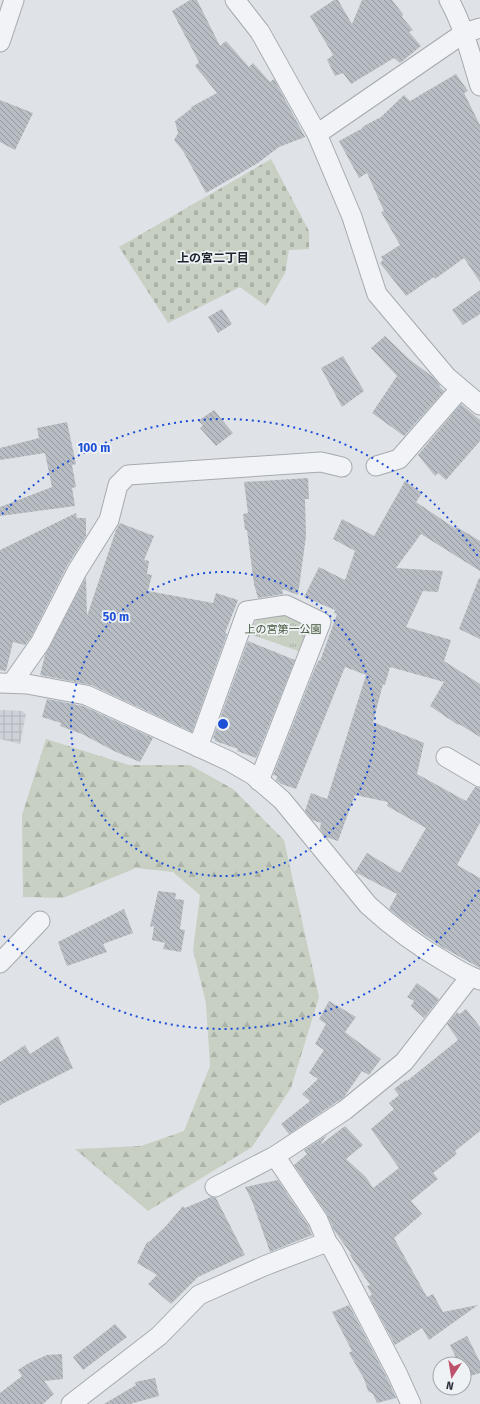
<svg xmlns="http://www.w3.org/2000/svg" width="480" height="1404" font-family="'Fira Sans','Noto Sans JP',sans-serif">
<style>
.industrial{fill:url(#industrial-grid)}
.grass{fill:url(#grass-tufts)}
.forest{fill:url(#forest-firs)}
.cemetery{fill:url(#cemetery-stones)}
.building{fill:url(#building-back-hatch)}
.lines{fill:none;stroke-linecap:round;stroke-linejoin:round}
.street-casing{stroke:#a5aab0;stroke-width:21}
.street{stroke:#f2f3f6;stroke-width:19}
.ring{fill:none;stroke:#1d4ed8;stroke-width:2;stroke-dasharray:2 4}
.labels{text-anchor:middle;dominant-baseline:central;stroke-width:3.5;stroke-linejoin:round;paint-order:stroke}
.park-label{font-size:11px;fill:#415639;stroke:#eff2f5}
.neighbourhood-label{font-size:12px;font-weight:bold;fill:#1c242d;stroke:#eff2f5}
.centre{fill:#1d4ed8;stroke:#eff2f5;stroke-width:2}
.ring-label{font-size:12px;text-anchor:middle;font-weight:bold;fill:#1d4ed8;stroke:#eff2f5;stroke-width:3.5;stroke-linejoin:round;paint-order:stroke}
</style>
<defs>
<pattern id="industrial-grid" width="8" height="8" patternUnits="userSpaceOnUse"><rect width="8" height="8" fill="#ced2d8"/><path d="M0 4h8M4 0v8" fill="none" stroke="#b1b5ba"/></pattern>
<pattern id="grass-tufts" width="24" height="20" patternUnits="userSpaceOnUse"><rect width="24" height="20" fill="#c7d0c2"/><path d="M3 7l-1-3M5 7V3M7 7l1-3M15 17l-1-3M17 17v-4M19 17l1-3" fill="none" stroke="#abb3a8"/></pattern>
<pattern id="forest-firs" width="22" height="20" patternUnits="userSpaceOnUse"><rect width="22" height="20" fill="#c7d0c2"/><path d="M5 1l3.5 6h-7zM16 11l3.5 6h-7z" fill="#abb3a8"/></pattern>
<pattern id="cemetery-stones" width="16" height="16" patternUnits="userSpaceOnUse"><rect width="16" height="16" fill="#c7d0c2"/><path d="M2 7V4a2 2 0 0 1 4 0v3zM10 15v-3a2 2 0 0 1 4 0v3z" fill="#abb3a8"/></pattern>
<pattern id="building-back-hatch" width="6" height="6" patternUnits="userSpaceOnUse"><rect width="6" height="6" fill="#b7bdc3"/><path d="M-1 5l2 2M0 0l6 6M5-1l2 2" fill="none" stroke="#959aa0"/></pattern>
</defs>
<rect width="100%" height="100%" fill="#dfe3e7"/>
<path class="industrial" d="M 0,710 L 22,711 L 26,714 L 20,744 L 0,739 Z"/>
<path class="grass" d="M 285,612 L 311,626 L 301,652 L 250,634 L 256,619 Z"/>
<path class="forest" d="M 46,739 L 129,765 L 190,765 L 233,789 L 284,840 L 319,997 L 291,1088 L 252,1147 L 148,1211 L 75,1149 L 141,1146 L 184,1131 L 210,1066 L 206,1003 L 193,950 L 200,895 L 173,872 L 136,868 L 63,898 L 23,897 L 22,815 Z"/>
<path class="cemetery" d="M 271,159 L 309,231 L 309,249 L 289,250 L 285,273 L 266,306 L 240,287 L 168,323 L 119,247 Z"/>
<g class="building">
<path d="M 190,0 L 197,0 L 220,46 L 226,41 L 249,67 L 253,63 L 270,82 L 274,79 L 305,137 L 279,147 L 258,163 L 206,193 L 183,151 L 174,140 L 178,133 L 175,121 L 192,108 L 191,107 L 217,93 L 195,66 L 199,62 L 172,11 Z"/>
<path d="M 334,0 L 338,0 L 352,24 L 362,0 L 392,0 L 403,14 L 402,17 L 413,30 L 409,32 L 421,46 L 400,63 L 394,58 L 351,84 L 343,73 L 335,76 L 327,60 L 333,55 L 310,16 Z"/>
<path d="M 456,74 L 468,91 L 464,93 L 480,125 L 480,282 L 464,258 L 435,279 L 434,277 L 406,296 L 380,263 L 383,260 L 381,257 L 400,245 L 381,212 L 384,211 L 367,173 L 359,178 L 339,141 L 363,128 L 362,127 L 381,117 L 404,95 L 410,101 Z"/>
<path d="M 0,100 L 33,113 L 15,150 L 0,142 Z"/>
<path d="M 480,290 L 480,314 L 463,325 L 452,310 Z"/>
<path d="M 222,309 L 232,324 L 218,333 L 208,317 Z"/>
<path d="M 385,336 L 409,359 L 433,377 L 440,386 L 439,386 L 444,391 L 404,436 L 372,413 L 397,376 L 371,348 Z"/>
<path d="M 343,356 L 364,391 L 342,407 L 321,368 Z"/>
<path d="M 461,404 L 480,420 L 480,441 L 446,480 L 438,473 L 435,476 L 418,455 Z"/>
<path d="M 214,410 L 233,433 L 216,446 L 200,428 L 203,425 L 198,421 Z"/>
<path d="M 67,422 L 76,464 L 72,465 L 76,487 L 72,488 L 75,506 L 0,516 L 0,507 L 52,487 L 45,453 L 0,460 L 0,448 L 39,438 L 37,428 Z"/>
<path d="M 308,478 L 309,499 L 305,499 L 306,536 L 298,595 L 282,589 L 283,594 L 258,598 L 254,584 L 247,530 L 245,530 L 243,514 L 248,513 L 244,482 Z"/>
<path d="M 405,481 L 422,493 L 416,502 L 456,529 L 457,527 L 480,541 L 480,571 L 421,534 L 396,568 L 443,571 L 438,592 L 423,591 L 406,627 L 451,640 L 444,661 L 480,684 L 480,737 L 459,724 L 458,725 L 430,706 L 444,682 L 390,667 L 385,685 L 383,684 L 373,722 L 424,743 L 417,774 L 466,801 L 475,787 L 480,788 L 480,823 L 457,865 L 480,878 L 480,968 L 442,947 L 403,920 L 389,909 L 397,894 L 355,872 L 367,853 L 400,873 L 426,828 L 387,806 L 388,802 L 355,795 L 338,841 L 326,837 L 320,829 L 321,823 L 312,820 L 305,811 L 311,793 L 327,799 L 366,675 L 345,667 L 296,789 L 281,784 L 276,780 L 277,776 L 273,775 L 315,668 L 319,660 L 320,661 L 337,614 L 334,613 L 335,610 L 304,597 L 319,567 L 345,580 L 355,551 L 333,539 L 342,519 L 374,536 Z"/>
<path d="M 76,513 L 77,518 L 86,518 L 86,536 L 67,566 L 31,637 L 25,645 L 13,642 L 6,671 L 0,670 L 0,550 Z"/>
<path d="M 120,523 L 154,536 L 144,560 L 149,561 L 147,574 L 152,575 L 148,591 L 213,603 L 216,593 L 238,600 L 225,633 L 227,634 L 192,732 L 91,685 L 40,675 L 45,655 L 86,577 L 87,616 L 116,530 Z"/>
<path d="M 479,578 L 480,578 L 480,639 L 459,629 Z"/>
<path d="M 248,641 L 295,660 L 256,758 L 237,751 L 238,749 L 215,741 L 215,739 L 213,738 Z"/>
<path d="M 47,699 L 83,706 L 153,738 L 140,762 L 114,751 L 82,734 L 60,726 L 61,723 L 42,717 Z"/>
<path d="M 158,891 L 176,893 L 175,899 L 184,900 L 180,929 L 185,930 L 181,952 L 163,949 L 165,943 L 152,940 L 154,926 L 150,927 Z"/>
<path d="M 124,909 L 133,933 L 103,944 L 107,952 L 67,966 L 58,942 Z"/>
<path d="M 417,983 L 439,999 L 424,1018 L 411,1006 L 414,1001 L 407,997 Z"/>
<path d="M 329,1001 L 356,1017 L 345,1032 L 381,1059 L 369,1075 L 362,1071 L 344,1097 L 289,1134 L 281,1124 L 310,1101 L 302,1094 L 318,1079 L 309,1073 L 324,1050 L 315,1044 L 326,1024 L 319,1019 Z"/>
<path d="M 466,1009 L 480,1027 L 480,1131 L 455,1151 L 457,1154 L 433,1173 L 438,1179 L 411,1201 L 422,1214 L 394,1238 L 427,1297 L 433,1294 L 443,1312 L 478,1305 L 429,1340 L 422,1328 L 395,1345 L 369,1296 L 372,1295 L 367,1286 L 370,1285 L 350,1255 L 351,1254 L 334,1230 L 327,1214 L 294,1165 L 307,1154 L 304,1150 L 327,1135 L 320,1145 L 345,1126 L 363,1145 L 346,1159 L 366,1177 L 373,1188 L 399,1168 L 371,1129 L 394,1109 L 389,1103 L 399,1095 L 394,1089 L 406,1080 L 407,1081 L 458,1040 L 447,1024 L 457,1012 L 460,1014 Z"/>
<path d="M 58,1036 L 73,1068 L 0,1105 L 0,1062 L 25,1045 L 30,1054 Z"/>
<path d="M 278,1180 L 308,1225 L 312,1235 L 270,1252 L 252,1201 L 245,1187 Z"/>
<path d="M 211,1197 L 216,1198 L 245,1255 L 198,1277 L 171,1304 L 148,1284 L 157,1275 L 137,1263 L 147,1242 L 149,1242 L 165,1227 L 183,1206 L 185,1208 Z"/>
<path d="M 349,1305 L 387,1378 L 396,1398 L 377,1403 L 373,1394 L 368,1391 L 364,1379 L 349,1353 L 352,1351 L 332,1312 Z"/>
<path d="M 115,1324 L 127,1337 L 83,1370 L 73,1357 Z"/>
<path d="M 467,1336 L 480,1362 L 480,1373 L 464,1378 L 464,1364 L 459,1364 L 450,1345 Z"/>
<path d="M 62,1354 L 63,1379 L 44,1381 L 54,1394 L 43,1404 L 0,1404 L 0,1393 L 22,1376 L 18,1370 L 29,1363 L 47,1355 Z"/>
<path d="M 155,1378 L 159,1396 L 130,1404 L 104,1404 L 136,1385 L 135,1382 Z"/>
</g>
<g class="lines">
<g class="street-casing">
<g id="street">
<path d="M 235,0 L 260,32 L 317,134 L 352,217 L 377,294 L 447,377 L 480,405"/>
<path d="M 449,0 C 464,27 471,57 480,86"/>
<path d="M 0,42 L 14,0"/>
<path d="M 317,134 L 464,33 L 480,28"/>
<path d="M 376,466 L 399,459 L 460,389"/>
<path d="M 0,683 L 27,684 L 86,695 L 229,761 L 253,775 L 282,800 L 368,905 C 392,927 419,947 447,963 C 458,970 468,976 480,980"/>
<path d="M 12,683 L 40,643 L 77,571 L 109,520 L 118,485 L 128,475 L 321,462 L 342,467"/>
<path d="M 198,747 L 247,611 L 286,605 L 321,622 L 259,781"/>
<path d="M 446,757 L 480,777"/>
<path d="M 0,963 L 40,921"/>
<path d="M 275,1156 L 318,1220 L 327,1242 L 333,1250 L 397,1373 L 411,1404"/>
<path d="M 215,1187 L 275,1156 L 345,1110 L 404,1062 L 470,977"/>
<path d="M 71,1404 L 159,1336 L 199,1295 L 264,1266 L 327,1242"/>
</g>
</g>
<use href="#street" class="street"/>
</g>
<g class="ring">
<circle cx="223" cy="724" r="152"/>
<path d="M479 890A305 305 0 0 1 2 934M2 514A305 305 0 0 1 479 558"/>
</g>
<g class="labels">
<g class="park-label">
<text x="283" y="629">上の宮第一公園</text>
</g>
<g class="neighbourhood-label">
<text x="213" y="258">上の宮二丁目</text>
</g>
</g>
<circle cx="223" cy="724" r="6" class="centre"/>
<g class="ring-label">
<text x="94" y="452">100 m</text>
<text x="116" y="621">50 m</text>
</g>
<g transform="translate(452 1376) rotate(192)"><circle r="19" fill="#eff2f5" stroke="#a0a5ab"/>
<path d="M0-3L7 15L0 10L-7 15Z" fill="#be526d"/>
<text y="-6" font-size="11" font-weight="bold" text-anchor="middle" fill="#2a323c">N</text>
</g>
</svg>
